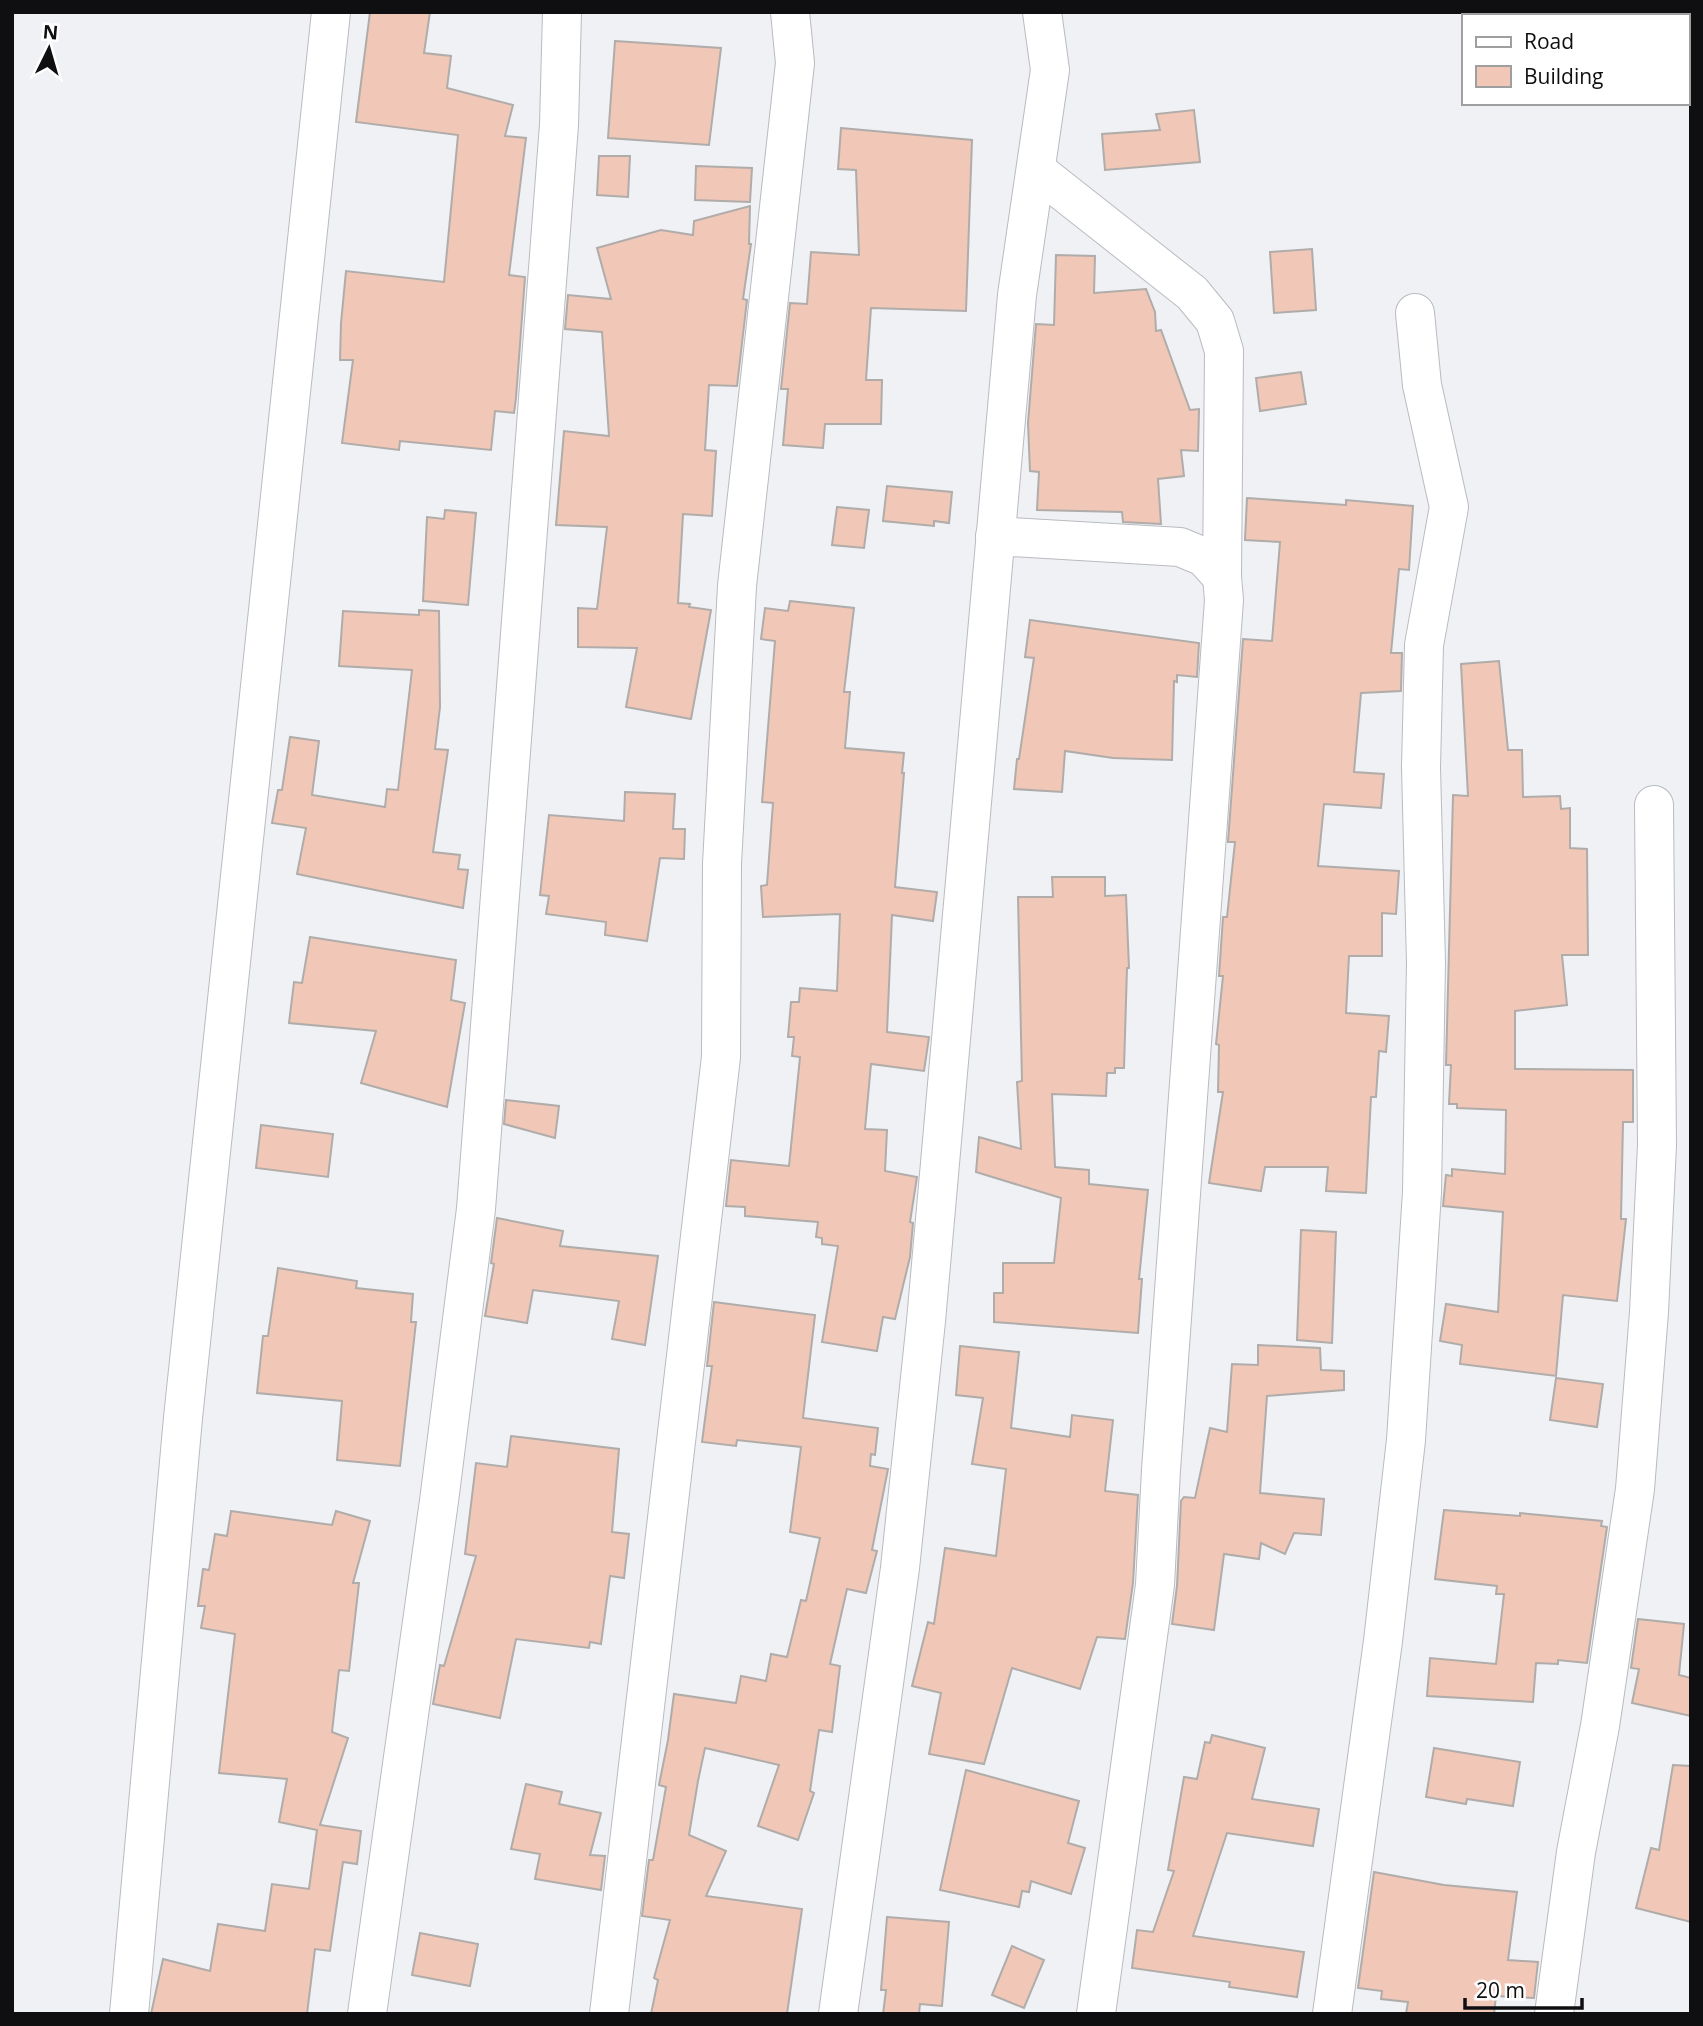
<svg xmlns="http://www.w3.org/2000/svg" width="1703" height="2026" font-family="'Open Sans',sans-serif">
<style>
.building{fill:#f1c7b7;stroke:#b0acaa;stroke-width:2}
.lines{fill:none;stroke-linecap:round;stroke-linejoin:round}
.minor-casing{stroke:#b9bbbf;stroke-width:40}
.minor{stroke:#fff;stroke-width:38}
</style>
<rect width="100%" height="100%" fill="#eff1f5"/>
<g class="building">
<path d="M 370,12 L 430,12 L 424,53 L 451,56 L 447,88 L 513,105 L 505,136 L 526,138 L 509,275 L 525,277 L 516,398 L 514,413 L 495,411 L 491,450 L 400,441 L 399,450 L 342,443 L 353,360 L 340,360 L 341,323 L 346,271 L 444,282 L 458,135 L 356,122 Z"/>
<path d="M 615,41 L 721,48 L 709,145 L 608,138 Z"/>
<path d="M 1194,110 L 1200,162 L 1105,170 L 1102,134 L 1160,130 L 1156,114 Z"/>
<path d="M 841,128 L 972,140 L 966,311 L 871,308 L 866,380 L 882,380 L 881,424 L 825,424 L 823,448 L 783,445 L 788,389 L 781,389 L 790,303 L 807,304 L 811,252 L 859,255 L 856,170 L 838,169 Z"/>
<path d="M 599,156 L 630,156 L 628,197 L 597,195 Z"/>
<path d="M 696,166 L 752,168 L 750,202 L 695,200 Z"/>
<path d="M 750,206 L 749,244 L 751,244 L 743,299 L 747,300 L 737,386 L 709,385 L 705,450 L 716,451 L 712,516 L 683,514 L 678,603 L 690,604 L 689,607 L 711,610 L 691,719 L 626,707 L 637,648 L 578,647 L 578,608 L 597,609 L 607,527 L 556,525 L 564,431 L 609,436 L 602,332 L 565,329 L 568,295 L 611,299 L 597,248 L 661,230 L 693,235 L 694,221 Z"/>
<path d="M 1312,249 L 1316,310 L 1274,313 L 1270,252 Z"/>
<path d="M 1056,255 L 1095,256 L 1094,293 L 1146,289 L 1155,312 L 1156,331 L 1161,330 L 1190,410 L 1199,409 L 1198,451 L 1181,450 L 1184,476 L 1158,479 L 1161,524 L 1123,522 L 1122,512 L 1037,510 L 1039,472 L 1030,471 L 1028,423 L 1036,324 L 1054,325 Z"/>
<path d="M 1301,372 L 1306,404 L 1260,411 L 1256,378 Z"/>
<path d="M 887,486 L 952,492 L 949,523 L 934,521 L 934,526 L 883,521 Z"/>
<path d="M 1247,498 L 1346,505 L 1346,500 L 1413,506 L 1409,570 L 1399,569 L 1391,653 L 1402,653 L 1401,691 L 1361,693 L 1354,772 L 1384,774 L 1381,808 L 1324,804 L 1318,866 L 1399,871 L 1396,914 L 1382,913 L 1382,956 L 1349,956 L 1346,1013 L 1389,1016 L 1386,1052 L 1379,1051 L 1376,1097 L 1371,1097 L 1366,1193 L 1326,1191 L 1328,1167 L 1265,1167 L 1261,1191 L 1209,1183 L 1223,1092 L 1218,1092 L 1219,1045 L 1216,1044 L 1223,976 L 1219,976 L 1223,917 L 1227,917 L 1235,842 L 1228,842 L 1243,639 L 1272,641 L 1280,542 L 1245,540 Z"/>
<path d="M 837,507 L 869,510 L 864,548 L 832,545 Z"/>
<path d="M 445,510 L 476,513 L 468,605 L 423,601 L 427,517 L 444,519 Z"/>
<path d="M 790,601 L 854,608 L 844,692 L 850,692 L 845,748 L 904,753 L 902,773 L 904,773 L 895,887 L 937,892 L 933,921 L 892,915 L 887,1032 L 929,1037 L 924,1071 L 871,1064 L 865,1129 L 887,1130 L 885,1171 L 917,1177 L 910,1222 L 913,1223 L 910,1257 L 895,1319 L 883,1317 L 877,1351 L 822,1342 L 838,1246 L 822,1244 L 822,1238 L 816,1237 L 818,1222 L 745,1216 L 745,1207 L 726,1206 L 731,1160 L 789,1166 L 800,1057 L 792,1056 L 794,1037 L 788,1037 L 791,1002 L 799,1002 L 800,988 L 837,991 L 840,914 L 763,917 L 761,886 L 767,885 L 773,803 L 762,802 L 775,641 L 761,639 L 765,608 L 788,611 Z"/>
<path d="M 419,610 L 439,611 L 440,707 L 435,749 L 448,750 L 433,852 L 460,855 L 458,869 L 468,870 L 463,908 L 297,874 L 306,828 L 272,823 L 278,790 L 282,790 L 290,737 L 319,741 L 312,795 L 385,807 L 387,789 L 398,790 L 412,670 L 339,666 L 343,611 L 419,615 Z"/>
<path d="M 1030,620 L 1199,643 L 1197,677 L 1177,675 L 1177,682 L 1174,681 L 1172,760 L 1113,758 L 1065,751 L 1062,792 L 1014,789 L 1017,759 L 1019,759 L 1034,658 L 1025,657 Z"/>
<path d="M 1499,661 L 1508,750 L 1522,750 L 1523,797 L 1560,796 L 1561,809 L 1570,808 L 1570,848 L 1587,849 L 1588,955 L 1562,955 L 1567,1005 L 1515,1011 L 1515,1069 L 1633,1070 L 1633,1122 L 1623,1122 L 1621,1219 L 1626,1219 L 1617,1301 L 1563,1295 L 1556,1376 L 1460,1364 L 1462,1345 L 1440,1341 L 1446,1304 L 1498,1312 L 1503,1212 L 1443,1206 L 1446,1175 L 1452,1176 L 1452,1169 L 1505,1174 L 1506,1110 L 1457,1108 L 1457,1104 L 1449,1104 L 1451,1065 L 1446,1065 L 1453,795 L 1468,796 L 1461,664 Z"/>
<path d="M 625,792 L 675,794 L 673,829 L 685,829 L 684,859 L 660,858 L 647,941 L 605,935 L 606,922 L 546,914 L 549,896 L 540,895 L 549,815 L 624,821 Z"/>
<path d="M 1052,877 L 1105,877 L 1105,896 L 1126,895 L 1129,968 L 1127,968 L 1124,1068 L 1115,1068 L 1115,1073 L 1107,1073 L 1106,1096 L 1052,1094 L 1055,1167 L 1089,1170 L 1089,1184 L 1148,1190 L 1139,1279 L 1142,1279 L 1138,1333 L 994,1322 L 994,1293 L 1003,1293 L 1003,1263 L 1054,1263 L 1061,1198 L 976,1172 L 979,1137 L 1021,1149 L 1017,1082 L 1022,1081 L 1018,897 L 1053,897 Z"/>
<path d="M 310,937 L 456,960 L 451,1000 L 465,1003 L 447,1107 L 361,1083 L 376,1031 L 289,1023 L 294,982 L 302,983 Z"/>
<path d="M 506,1100 L 559,1106 L 555,1138 L 504,1124 Z"/>
<path d="M 261,1125 L 333,1134 L 328,1177 L 256,1168 Z"/>
<path d="M 497,1218 L 563,1231 L 560,1246 L 658,1256 L 645,1345 L 612,1339 L 619,1301 L 533,1290 L 527,1323 L 485,1316 L 494,1264 L 491,1263 Z"/>
<path d="M 1301,1230 L 1336,1232 L 1332,1343 L 1297,1340 Z"/>
<path d="M 278,1268 L 357,1281 L 356,1288 L 413,1294 L 411,1322 L 416,1322 L 400,1466 L 337,1460 L 342,1401 L 257,1393 L 263,1336 L 268,1336 Z"/>
<path d="M 714,1302 L 815,1315 L 803,1418 L 878,1428 L 875,1455 L 871,1454 L 870,1466 L 888,1469 L 872,1550 L 877,1551 L 866,1593 L 847,1589 L 830,1664 L 840,1666 L 832,1732 L 819,1730 L 810,1791 L 814,1793 L 798,1840 L 758,1826 L 779,1765 L 705,1748 L 698,1781 L 689,1835 L 726,1851 L 706,1896 L 802,1909 L 787,2014 L 651,2014 L 658,1980 L 654,1978 L 670,1920 L 642,1916 L 649,1860 L 653,1860 L 666,1787 L 659,1785 L 668,1740 L 674,1694 L 736,1703 L 741,1676 L 766,1681 L 771,1654 L 787,1657 L 801,1600 L 806,1601 L 820,1538 L 790,1532 L 801,1447 L 737,1440 L 736,1446 L 702,1442 L 712,1366 L 707,1366 Z"/>
<path d="M 1258,1345 L 1320,1348 L 1321,1370 L 1344,1371 L 1344,1390 L 1267,1396 L 1260,1493 L 1324,1499 L 1321,1535 L 1294,1533 L 1285,1554 L 1261,1543 L 1259,1559 L 1224,1554 L 1214,1630 L 1172,1624 L 1177,1586 L 1181,1501 L 1184,1497 L 1195,1498 L 1210,1428 L 1227,1432 L 1232,1364 L 1258,1365 Z"/>
<path d="M 960,1346 L 1019,1352 L 1011,1428 L 1070,1437 L 1072,1415 L 1113,1420 L 1105,1491 L 1138,1495 L 1133,1583 L 1125,1639 L 1097,1637 L 1080,1689 L 1012,1668 L 984,1764 L 929,1754 L 941,1693 L 912,1686 L 928,1622 L 934,1624 L 945,1548 L 996,1556 L 1006,1469 L 972,1464 L 983,1398 L 956,1395 Z"/>
<path d="M 1556,1378 L 1603,1384 L 1597,1427 L 1550,1420 Z"/>
<path d="M 511,1436 L 619,1449 L 612,1532 L 629,1534 L 624,1578 L 610,1576 L 601,1644 L 590,1642 L 589,1648 L 516,1639 L 500,1718 L 433,1704 L 440,1665 L 444,1666 L 476,1556 L 465,1554 L 476,1463 L 507,1467 Z"/>
<path d="M 1444,1510 L 1520,1516 L 1520,1513 L 1602,1521 L 1601,1526 L 1607,1527 L 1587,1663 L 1558,1660 L 1558,1664 L 1536,1663 L 1533,1702 L 1427,1696 L 1430,1658 L 1496,1664 L 1504,1594 L 1496,1594 L 1497,1586 L 1435,1579 Z"/>
<path d="M 231,1511 L 332,1525 L 336,1511 L 370,1521 L 353,1583 L 359,1583 L 349,1671 L 339,1670 L 332,1732 L 348,1738 L 320,1825 L 361,1831 L 357,1864 L 343,1862 L 330,1951 L 315,1949 L 307,2014 L 151,2014 L 163,1959 L 210,1971 L 218,1924 L 265,1931 L 272,1884 L 309,1889 L 317,1830 L 279,1822 L 287,1779 L 219,1773 L 235,1634 L 201,1628 L 205,1606 L 198,1606 L 203,1569 L 209,1570 L 215,1534 L 227,1536 Z"/>
<path d="M 1638,1619 L 1684,1624 L 1679,1675 L 1691,1678 L 1691,1716 L 1632,1703 L 1639,1669 L 1631,1668 Z"/>
<path d="M 1212,1735 L 1265,1748 L 1252,1799 L 1319,1809 L 1313,1846 L 1227,1833 L 1193,1936 L 1304,1952 L 1297,1997 L 1229,1987 L 1230,1982 L 1132,1968 L 1137,1930 L 1153,1932 L 1174,1871 L 1168,1870 L 1184,1777 L 1197,1779 L 1205,1742 L 1210,1743 Z"/>
<path d="M 1434,1748 L 1520,1762 L 1513,1806 L 1467,1799 L 1466,1804 L 1426,1797 Z"/>
<path d="M 1673,1765 L 1691,1766 L 1691,1922 L 1636,1908 L 1651,1848 L 1659,1850 Z"/>
<path d="M 966,1770 L 1079,1801 L 1068,1843 L 1085,1848 L 1071,1894 L 1031,1881 L 1029,1892 L 1022,1891 L 1019,1907 L 940,1890 Z"/>
<path d="M 526,1784 L 562,1792 L 559,1804 L 601,1813 L 590,1855 L 605,1856 L 601,1890 L 535,1879 L 540,1854 L 511,1849 Z"/>
<path d="M 1374,1872 L 1444,1885 L 1517,1892 L 1508,1960 L 1538,1962 L 1534,1998 L 1496,1996 L 1494,2014 L 1406,2014 L 1408,2002 L 1381,1999 L 1382,1991 L 1358,1988 Z"/>
<path d="M 887,1917 L 949,1922 L 942,2006 L 920,2004 L 919,2014 L 883,2014 L 886,1990 L 881,1990 Z"/>
<path d="M 420,1933 L 478,1944 L 470,1986 L 412,1975 Z"/>
<path d="M 1012,1946 L 1044,1960 L 1024,2008 L 992,1995 Z"/>
</g>
<g class="lines">
<g class="minor-casing">
<g id="minor">
<path d="M 1036,170 L 1192,293 L 1215,321 L 1224,351 L 1222,577"/>
<path d="M 995,536 L 1180,547 L 1204,557 L 1222,577 L 1224,600 L 1161,1470 L 1155,1585 L 1096,2014"/>
<path d="M 129,2014 L 183,1418 L 331,12"/>
<path d="M 367,2014 L 439,1501 L 476,1209 L 559,125 L 562,12"/>
<path d="M 609,2014 L 721,1057 L 722,864 L 737,586 L 795,63 L 790,12"/>
<path d="M 838,2014 L 900,1568 L 926,1321 L 1017,295 L 1050,70 L 1042,12"/>
<path d="M 1332,2014 L 1383,1641 L 1406,1440 L 1422,1192 L 1426,963 L 1421,767 L 1424,645 L 1449,507 L 1422,385 L 1415,313"/>
<path d="M 1554,2014 L 1576,1852 L 1600,1726 L 1635,1489 L 1649,1312 L 1657,1145 L 1654,805"/>
</g>
</g>
<use href="#minor" class="minor"/>
</g>
<rect width="1703" height="2026" fill="none" stroke="#0f0f11" stroke-width="28"/>
<rect x="1462" y="14" width="228" height="91" fill="#ffffff" stroke="#9f9fa0" stroke-width="2"/>
<rect x="1476" y="37" width="35" height="10" fill="#ffffff" stroke="#9f9fa0" stroke-width="2"/>
<text x="1524" y="49" font-size="21" fill="#0f0f11">Road</text>
<rect x="1476" y="66" width="35" height="21" fill="#f1c7b7" stroke="#9f9fa0" stroke-width="2"/>
<text x="1524" y="84" font-size="21" fill="#0f0f11">Building</text>
<g transform="translate(49 49) rotate(5)" stroke="#ffffff" stroke-width="5" paint-order="stroke">
<path d="M0-5L12 26L0 18L-12 26Z" fill="#0f0f11"/>
<text y="-10" font-size="19" font-weight="bold" text-anchor="middle" fill="#0f0f11">N</text>
</g>
<path d="M1465 1998v10h117v-10" fill="none" stroke="#0f0f11" stroke-width="3.5"/>
<text x="1476" y="1998" font-size="21" fill="#0f0f11" stroke="#ffffff" stroke-width="5" paint-order="stroke">20 m</text>
</svg>
